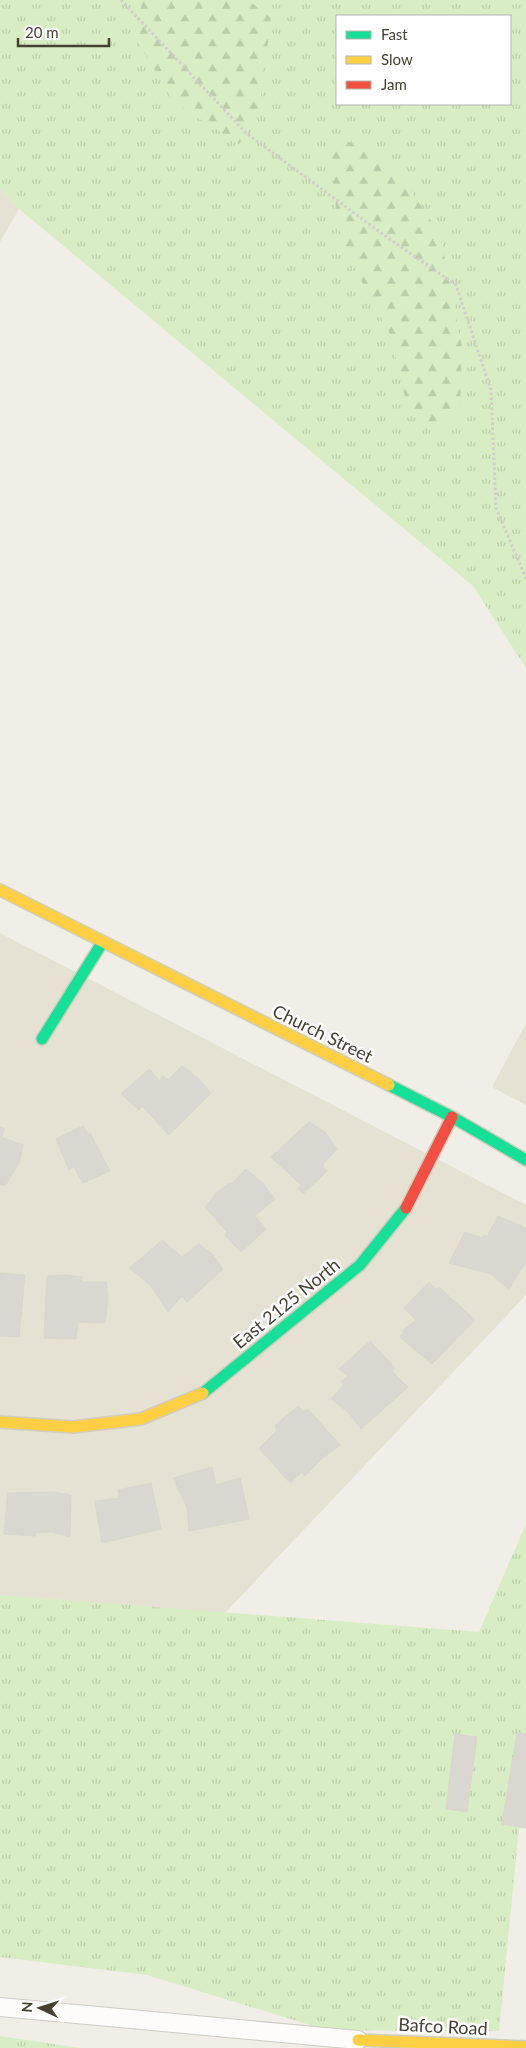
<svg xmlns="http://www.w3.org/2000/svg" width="526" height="2048" font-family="Lato,sans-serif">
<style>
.residential{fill:#e5e1d3}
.grass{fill:url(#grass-tufts);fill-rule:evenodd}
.forest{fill:url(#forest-firs)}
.building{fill:#d9d7cf;stroke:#d8d6cd}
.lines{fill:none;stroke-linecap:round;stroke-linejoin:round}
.lane-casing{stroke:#ceccc5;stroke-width:20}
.fast-casing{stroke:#d0cdbd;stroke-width:14}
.slow-casing{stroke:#d0cdbd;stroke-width:14}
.jam-casing{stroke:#d0cdbd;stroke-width:14}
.path{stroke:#d1cec8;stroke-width:3;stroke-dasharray:2.5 2.5;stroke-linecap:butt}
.lane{stroke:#fdfcfb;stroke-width:18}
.fast{stroke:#16e098;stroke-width:11}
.slow{stroke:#ffcf43;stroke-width:11}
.jam{stroke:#f24e42;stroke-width:11}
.labels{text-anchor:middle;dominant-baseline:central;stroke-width:5;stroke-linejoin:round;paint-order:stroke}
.street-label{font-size:18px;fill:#464133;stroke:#fff}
</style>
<defs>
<pattern id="grass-tufts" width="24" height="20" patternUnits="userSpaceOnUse" patternTransform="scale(1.25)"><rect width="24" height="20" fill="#d8edc4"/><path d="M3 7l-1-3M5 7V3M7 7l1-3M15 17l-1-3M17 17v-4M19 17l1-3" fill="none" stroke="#bbcca9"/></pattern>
<pattern id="forest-firs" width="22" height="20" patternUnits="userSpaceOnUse" patternTransform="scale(1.25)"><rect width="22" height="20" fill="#d8edc4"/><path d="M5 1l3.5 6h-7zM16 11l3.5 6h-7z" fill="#bbcca9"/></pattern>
</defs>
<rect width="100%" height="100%" fill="#f0eee7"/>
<g class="residential">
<path d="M 0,189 L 19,209 L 0,242 Z"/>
<path d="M 0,933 L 526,1205 L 526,1295 L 225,1613 L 0,1595 Z"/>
<path d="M 526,1023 L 526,1105 L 492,1087 Z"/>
</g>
<g class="grass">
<path d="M 0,0 L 526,0 L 526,668 L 473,586 L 19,209 L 0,189 ZM 337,16 L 510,16 L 510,104 L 337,104 Z"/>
<path d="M 526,1524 L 526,1828 L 519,1828 L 499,2031 L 309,2030 L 310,2025 L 147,1975 L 0,1957 L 0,1595 L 479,1632 Z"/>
<path d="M 0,2036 L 80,2048 L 0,2048 Z"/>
</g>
<g class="forest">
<path d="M 142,0 L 248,0 L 271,18 L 259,113 L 239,144 L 175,103 L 137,41 Z"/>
<path d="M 327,140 L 367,144 L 403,179 L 440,234 L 462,347 L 460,414 L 436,426 L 409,415 L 391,336 L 341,242 Z"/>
</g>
<g class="building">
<path d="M 182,1066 L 197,1077 L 211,1093 L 169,1135 L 142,1106 L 139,1110 L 121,1094 L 149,1069 L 160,1081 L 163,1076 L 168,1080 Z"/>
<path d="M 309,1122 L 325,1132 L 337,1149 L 323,1164 L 324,1164 L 322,1167 L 327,1171 L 303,1194 L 298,1189 L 301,1185 L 271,1157 Z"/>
<path d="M 83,1126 L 88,1134 L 90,1133 L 110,1171 L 83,1183 L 74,1167 L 69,1170 L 56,1139 Z"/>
<path d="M 0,1127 L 5,1129 L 1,1137 L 23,1145 L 19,1163 L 5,1186 L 0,1184 Z"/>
<path d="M 246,1169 L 262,1182 L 275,1199 L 255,1216 L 266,1229 L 241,1252 L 225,1236 L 227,1232 L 205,1207 L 217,1193 L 229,1183 L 230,1185 Z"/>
<path d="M 498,1216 L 526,1228 L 526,1262 L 509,1289 L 491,1274 L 449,1263 L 465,1232 L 482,1238 L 484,1235 L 487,1237 Z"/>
<path d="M 162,1240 L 182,1257 L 199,1244 L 212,1254 L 223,1269 L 187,1302 L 182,1296 L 168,1312 L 151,1286 L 130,1268 Z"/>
<path d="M 0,1273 L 25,1275 L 19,1337 L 0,1336 Z"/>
<path d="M 66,1275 L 82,1277 L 82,1282 L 106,1282 L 108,1299 L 105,1323 L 78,1322 L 76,1339 L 44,1338 L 47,1276 Z"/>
<path d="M 429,1282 L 437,1290 L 439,1287 L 475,1320 L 432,1364 L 400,1337 L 404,1332 L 403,1330 L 416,1320 L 404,1308 Z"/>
<path d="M 370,1341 L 395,1368 L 392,1371 L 408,1387 L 361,1429 L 348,1412 L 331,1399 L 344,1384 L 341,1382 L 348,1376 L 339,1369 Z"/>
<path d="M 298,1406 L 304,1412 L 308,1409 L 340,1445 L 324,1457 L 305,1476 L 302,1472 L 290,1483 L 259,1448 L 277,1430 L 275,1425 Z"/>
<path d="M 212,1467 L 216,1485 L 240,1478 L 249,1519 L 189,1531 L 187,1507 L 173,1478 Z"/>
<path d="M 151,1483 L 161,1529 L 102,1543 L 95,1501 L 120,1498 L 118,1490 Z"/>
<path d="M 53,1492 L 71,1495 L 70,1537 L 52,1532 L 35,1533 L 36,1536 L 4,1534 L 8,1493 Z"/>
<path d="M 517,1732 L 526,1734 L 526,1828 L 502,1824 Z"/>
<path d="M 455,1734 L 477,1737 L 467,1812 L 446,1809 Z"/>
</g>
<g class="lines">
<g class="lane-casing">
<path id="lane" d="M 0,2007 L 358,2040"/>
</g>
<g class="fast-casing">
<g id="fast">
<path d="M 42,1039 L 102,943"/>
<path d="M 389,1085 L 452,1117 L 526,1160"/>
<path d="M 203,1393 L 360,1265 L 406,1208"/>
</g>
</g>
<g class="slow-casing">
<g id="slow">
<path d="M 0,890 L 389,1085"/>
<path d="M 0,1422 L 73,1427 L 141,1419 L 203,1393"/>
<path d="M 358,2040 L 526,2047"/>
</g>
</g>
<g class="jam-casing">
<path id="jam" d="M 406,1208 L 452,1117"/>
</g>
<path class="path" d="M 121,0 L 246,133 L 381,233 L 456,285 L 491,390 L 496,508 L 526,578"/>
<use href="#lane" class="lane"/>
<use href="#fast" class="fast"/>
<use href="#slow" class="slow"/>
<use href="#jam" class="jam"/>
</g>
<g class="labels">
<g class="street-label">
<text transform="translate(323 1033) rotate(26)">Church Street</text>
<text transform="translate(286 1303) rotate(-39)">East 2125 North</text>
<text transform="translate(443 2026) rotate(3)">Bafco Road</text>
</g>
</g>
<rect x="336" y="15" width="175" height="90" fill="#ffffff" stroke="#b5b3ad"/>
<rect x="346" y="31" width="25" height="8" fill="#16e098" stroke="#b5b3ad"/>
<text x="381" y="40" font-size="15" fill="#464133">Fast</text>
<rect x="346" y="56" width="25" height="8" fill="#ffcf43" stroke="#b5b3ad"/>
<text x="381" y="65" font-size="15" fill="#464133">Slow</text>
<rect x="346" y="81" width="25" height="8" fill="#f24e42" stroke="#b5b3ad"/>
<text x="381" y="90" font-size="15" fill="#464133">Jam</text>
<g transform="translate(40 2008) rotate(274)" stroke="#ffffff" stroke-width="4" paint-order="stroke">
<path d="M0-4L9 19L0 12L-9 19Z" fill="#464133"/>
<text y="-8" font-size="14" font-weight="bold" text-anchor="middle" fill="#464133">N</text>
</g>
<path d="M18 38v8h91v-8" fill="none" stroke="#464133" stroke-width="2.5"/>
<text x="25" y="38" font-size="15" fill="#464133" stroke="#ffffff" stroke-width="4" paint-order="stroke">20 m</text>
</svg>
